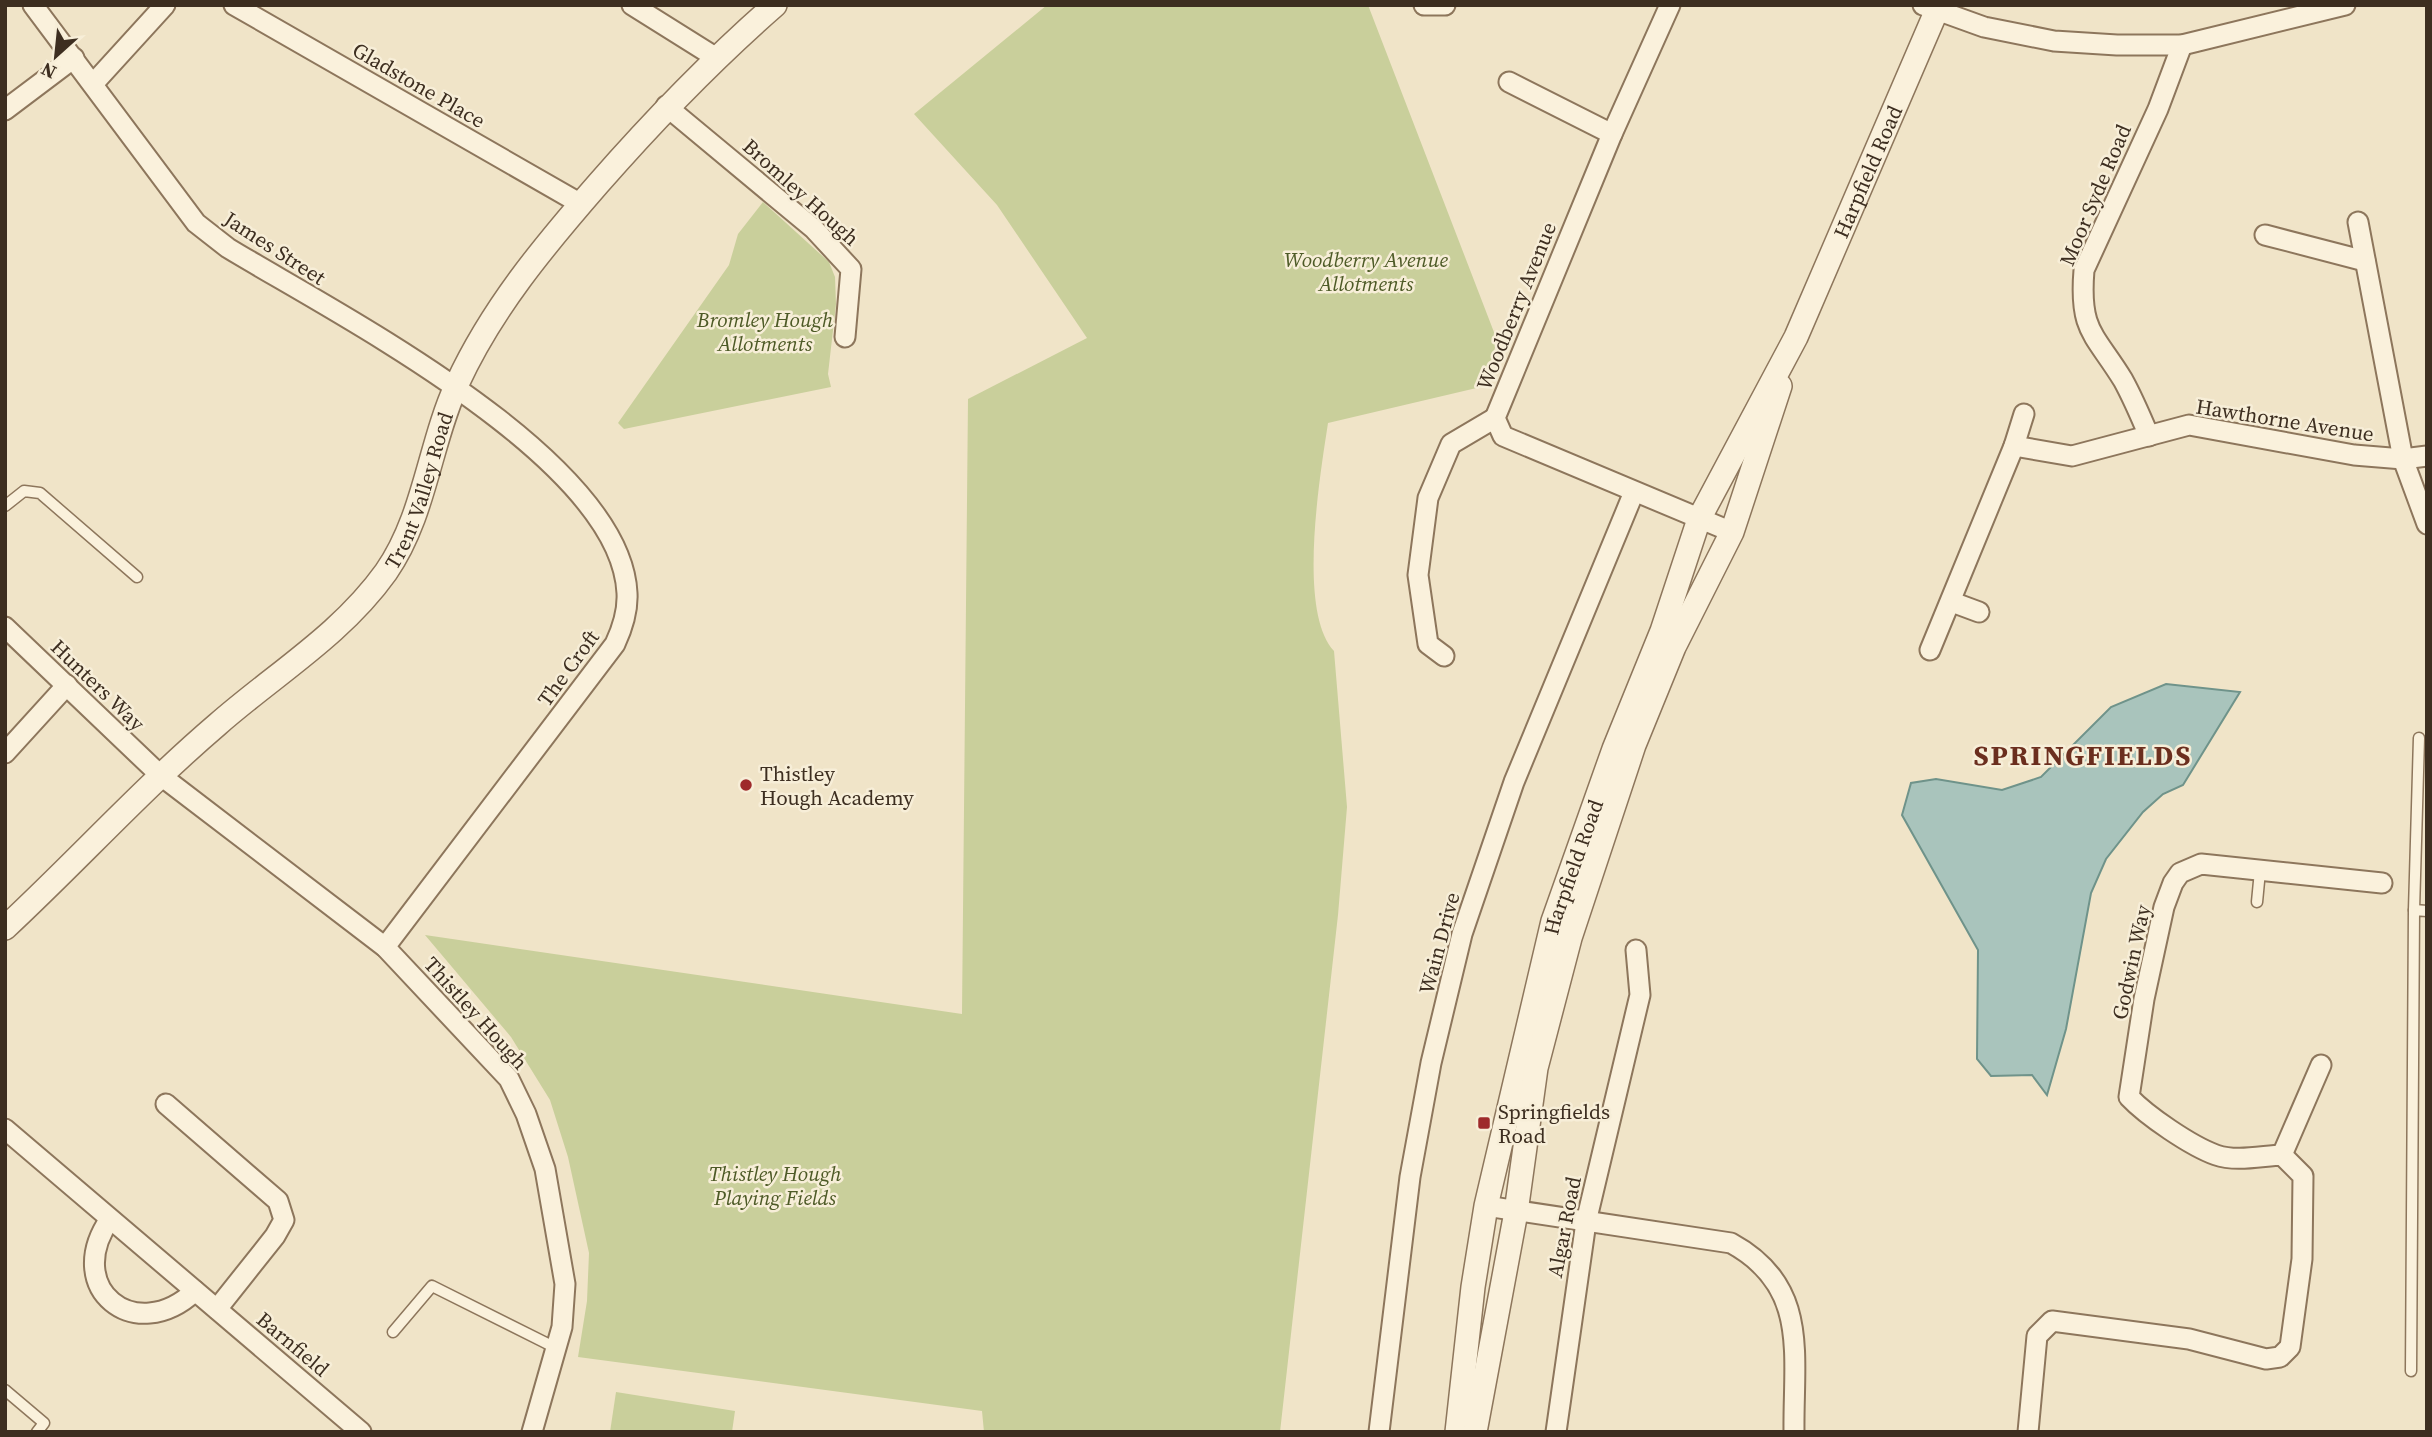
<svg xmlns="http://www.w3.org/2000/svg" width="2432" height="1437" font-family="'Source Serif 4',serif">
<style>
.green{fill:#c9cf9b}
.water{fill:#a9c4bc;stroke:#6f938a;stroke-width:2}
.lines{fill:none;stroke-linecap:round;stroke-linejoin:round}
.service-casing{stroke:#8d765c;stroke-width:13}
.minor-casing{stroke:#8d765c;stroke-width:23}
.tertiary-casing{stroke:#8d765c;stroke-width:26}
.service{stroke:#faf1dc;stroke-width:10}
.minor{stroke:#faf1dc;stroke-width:19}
.tertiary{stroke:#faf1dc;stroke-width:23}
.poi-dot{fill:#9e2a2b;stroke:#f7eed8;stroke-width:2.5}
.labels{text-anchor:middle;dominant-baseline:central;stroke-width:5;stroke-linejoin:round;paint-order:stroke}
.street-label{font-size:21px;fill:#3d2e20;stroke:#f7eed8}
.park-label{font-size:21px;font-style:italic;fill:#4d5a26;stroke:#f7eed8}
.poi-label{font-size:21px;fill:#3d2e20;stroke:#f7eed8;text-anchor:start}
.district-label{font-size:28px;font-weight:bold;letter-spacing:2px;fill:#6b2e1e;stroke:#f7eed8}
</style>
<rect width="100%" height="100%" fill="#f0e4c8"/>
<g class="green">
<path d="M 1047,5 L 1368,5 L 1497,340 L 1485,386 L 1328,423 C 1320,476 1297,611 1334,651 L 1347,807 L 1338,915 L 1280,1432 L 984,1432 L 982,1411 L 578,1357 L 587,1301 L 589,1253 L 568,1157 L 550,1100 L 511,1037 L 425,935 L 962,1014 L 968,399 L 1087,338 L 997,205 L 914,114 Z"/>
<path d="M 763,202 L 829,262 L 835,277 L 836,304 L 828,374 L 831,387 L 624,429 L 618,423 L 729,265 L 738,234 Z"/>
<path d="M 616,1392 L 735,1411 L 732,1432 L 610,1432 Z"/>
</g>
<path class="water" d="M 2166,684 L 2240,692 L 2183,785 L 2163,794 L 2143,812 L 2106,859 L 2091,893 L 2066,1029 L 2047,1095 L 2032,1075 L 1991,1076 L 1977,1059 L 1978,950 L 1902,815 L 1911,783 L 1936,779 L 2002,790 L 2041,777 L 2111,707 Z"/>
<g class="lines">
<g class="service-casing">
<g id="service">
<path d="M 5,506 L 24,491 L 40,493 L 137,577"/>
<path d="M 2257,902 L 2260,871"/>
<path d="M 2414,910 L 2419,738"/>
<path d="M 393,1332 L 432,1286 L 556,1348"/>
<path d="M 2411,1371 L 2414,910 L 2427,911"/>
<path d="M 5,1390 L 44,1423 L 37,1432"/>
</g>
</g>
<g class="minor-casing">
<g id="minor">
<path d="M 33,5 L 196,223 L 228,248 C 333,312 621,458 627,593 C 628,611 622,629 615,644 L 385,947"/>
<path d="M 234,5 L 581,204"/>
<path d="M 632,5 L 715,57"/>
<path d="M 1424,5 L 1445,5"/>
<path d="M 1670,5 L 1612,134 L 1495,418 L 1503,436 L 1732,532"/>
<path d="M 1923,5 L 1984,27 L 2054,41 L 2117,45 L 2182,45 L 2345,5"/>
<path d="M 1509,82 L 1612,134"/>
<path d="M 93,84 L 165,5"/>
<path d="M 666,106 L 814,229 L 851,269 L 845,337"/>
<path d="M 5,110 L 74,58"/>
<path d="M 2358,222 L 2403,459 L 2427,524"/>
<path d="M 2265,235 L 2365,261"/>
<path d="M 2149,436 C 2141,417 2133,398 2123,380 C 2094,333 2079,331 2084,270 L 2158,109 L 2182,45"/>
<path d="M 2014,446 L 2072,456 L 2189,425 L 2354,455 L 2403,459 L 2427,456"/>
<path d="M 1952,602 L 1979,612"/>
<path d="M 5,627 L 160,775 L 385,947 L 509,1079 L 526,1114 L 545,1169 L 565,1284 L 562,1327 L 532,1432"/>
<path d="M 1930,650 L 2014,446 L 2024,414"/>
<path d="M 1444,656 L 1428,644 L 1418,575 L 1428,498 L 1451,444 L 1495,418"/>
<path d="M 5,753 L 67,685"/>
<path d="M 166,1104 L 278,1201 L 284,1220 L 275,1236 L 217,1309"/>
<path d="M 5,1129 L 361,1432"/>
<path d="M 2282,1155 L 2321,1065"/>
<path d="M 1486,1206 L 1731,1243 C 1810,1286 1793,1355 1794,1432"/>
<path d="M 110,1219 C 62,1288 135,1347 195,1291"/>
<path d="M 1379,1432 L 1410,1177 L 1431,1063 L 1462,934 L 1514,782 L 1634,492"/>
<path d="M 1556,1432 L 1586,1222 L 1640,995 L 1636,950"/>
<path d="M 2028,1432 L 2037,1336 L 2052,1321 L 2189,1339 L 2266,1359 L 2280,1357 L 2290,1347 L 2302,1259 L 2303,1176 L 2282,1155 C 2261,1156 2236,1162 2216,1155 C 2191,1146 2147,1116 2129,1097 L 2144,999 L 2164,907 L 2173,883 L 2180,873 L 2201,864 L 2382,883"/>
</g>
</g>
<g class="tertiary-casing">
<g id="tertiary">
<path id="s1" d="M 5,928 C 77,861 143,788 218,724 C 275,674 341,635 386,572 C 425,516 429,445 457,384 C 492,308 544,246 598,184 C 654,120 711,61 775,5"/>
<path id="s2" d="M 1457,1432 L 1473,1287 L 1486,1206 L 1553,921 L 1614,749 L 1662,631 L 1699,519 L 1796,337 L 1939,5"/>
<path d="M 1475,1432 L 1516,1212 L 1536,1068 L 1570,938 L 1634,745 L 1674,647 L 1732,532 L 1780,386"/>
</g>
</g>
<use href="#service" class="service"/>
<use href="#minor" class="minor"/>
<use href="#tertiary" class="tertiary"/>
</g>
<g class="poi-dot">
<circle cx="746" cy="785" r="7"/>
<rect x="1477" y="1116" width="14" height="14" rx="3.5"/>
</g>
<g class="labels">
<g class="street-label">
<text transform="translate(419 85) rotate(30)">Gladstone Place</text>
<text stroke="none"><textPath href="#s2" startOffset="1335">Harpfield Road</textPath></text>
<text transform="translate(801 192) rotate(42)">Bromley Hough</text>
<text transform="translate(2095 195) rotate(-67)">Moor Syde Road</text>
<text transform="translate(275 248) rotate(33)">James Street</text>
<text transform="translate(1516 306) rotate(-68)">Woodberry Avenue</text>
<text transform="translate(2285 420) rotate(9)">Hawthorne Avenue</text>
<text stroke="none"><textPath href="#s1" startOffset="611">Trent Valley Road</textPath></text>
<text transform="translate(568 668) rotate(-54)">The Croft</text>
<text transform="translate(98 685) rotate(44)">Hunters Way</text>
<text stroke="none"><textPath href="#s2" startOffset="578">Harpfield Road</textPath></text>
<text transform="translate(1439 943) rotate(-75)">Wain Drive</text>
<text transform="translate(2131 962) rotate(-78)">Godwin Way</text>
<text transform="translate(476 1013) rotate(48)">Thistley Hough</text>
<text transform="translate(1564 1227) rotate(-79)">Algar Road</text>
<text transform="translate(293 1344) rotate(40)">Barnfield</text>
</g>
<g class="park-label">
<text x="1366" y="259">Woodberry Avenue<tspan x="1366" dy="24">Allotments</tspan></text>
<text x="765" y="319">Bromley Hough<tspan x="765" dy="24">Allotments</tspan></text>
<text x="775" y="1173">Thistley Hough<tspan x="775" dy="24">Playing Fields</tspan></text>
</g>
<g class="poi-label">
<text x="760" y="773">Thistley<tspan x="760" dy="24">Hough Academy</tspan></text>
<text x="1498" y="1111">Springfields<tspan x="1498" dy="24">Road</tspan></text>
</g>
<g class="district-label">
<text x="2083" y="755">SPRINGFIELDS</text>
</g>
</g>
<rect width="2432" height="1437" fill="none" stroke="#3d2e20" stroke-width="14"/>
<g transform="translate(56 56) rotate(207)" stroke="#f7eed8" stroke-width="5" paint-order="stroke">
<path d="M0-5L12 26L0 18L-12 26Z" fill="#3d2e20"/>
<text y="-10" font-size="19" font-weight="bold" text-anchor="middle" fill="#3d2e20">N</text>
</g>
</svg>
